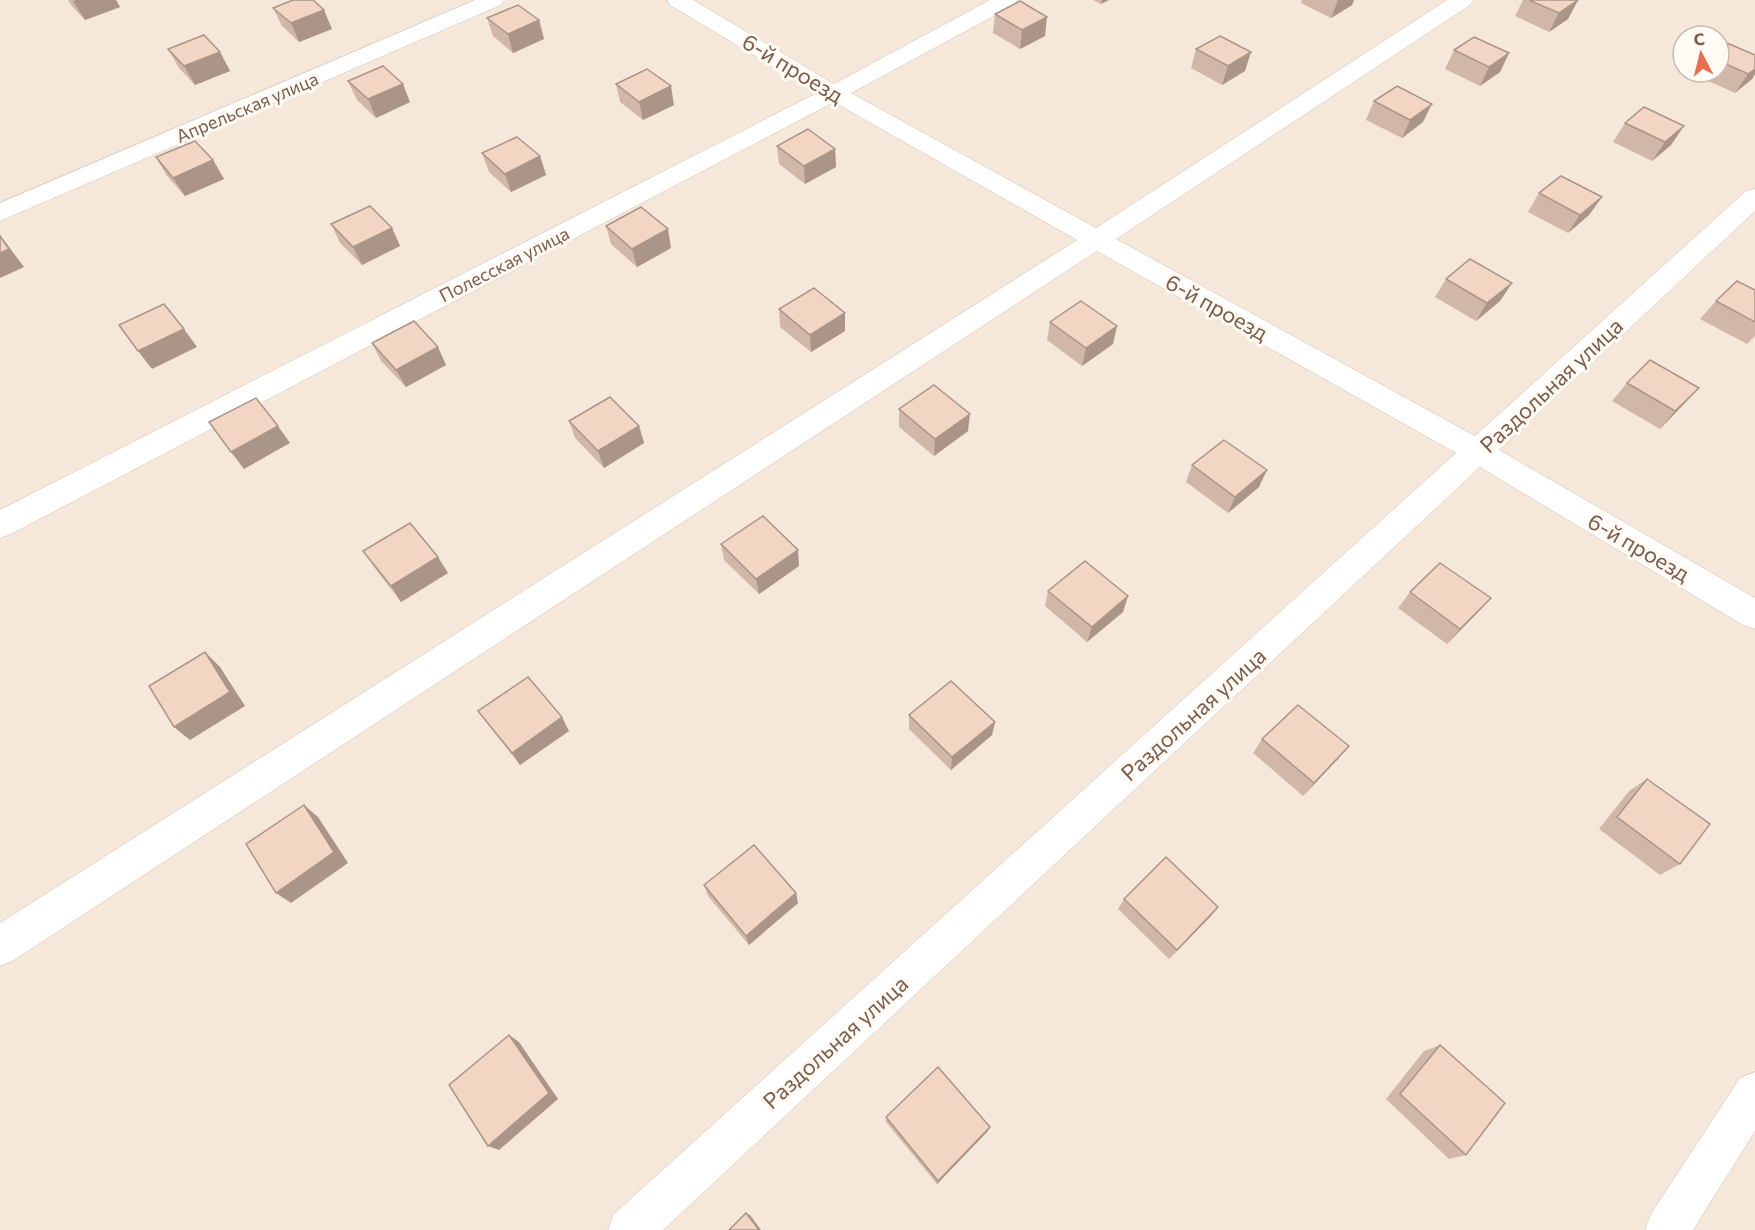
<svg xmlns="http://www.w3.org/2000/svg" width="1755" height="1230" font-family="Commissioner,sans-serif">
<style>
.residential{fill:#f5e8da;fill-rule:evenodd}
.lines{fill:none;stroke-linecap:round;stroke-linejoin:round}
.street-casing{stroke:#d1beb0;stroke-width:1}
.street{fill:#fff;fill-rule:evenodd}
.wall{fill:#d1b7a8}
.shaded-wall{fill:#aa9588}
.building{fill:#f3d5c3;stroke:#aa9588;stroke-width:1.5}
.labels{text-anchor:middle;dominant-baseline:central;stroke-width:6;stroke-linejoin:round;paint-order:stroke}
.far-street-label{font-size:18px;fill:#7a5c4d;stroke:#fffaf3}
.street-label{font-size:22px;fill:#7a5c4d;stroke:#fffaf3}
</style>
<rect width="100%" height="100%" fill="#fdf6ec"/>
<path class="residential" d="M 0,0 L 1755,0 L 1755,1230 L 0,1230 ZM 1683,36 L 1719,36 L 1719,72 L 1683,72 Z"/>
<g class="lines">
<g class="street-casing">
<g id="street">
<path d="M 475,0 L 504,0 L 501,5 L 0,221 L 0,203 Z"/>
<path d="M 667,0 L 693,0 L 834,84 L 990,0 L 1017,0 L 1014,5 L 851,93 L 1096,228 L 1447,0 L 1473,0 L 1470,5 L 1116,239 L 1475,436 L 1746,191 L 1755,189 L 1755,211 L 1499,450 L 1755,598 L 1755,629 L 1743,625 L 1480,467 L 663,1230 L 608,1230 L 614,1214 L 1456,453 L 1097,251 L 14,960 L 0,966 L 0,923 L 1077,240 L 834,102 L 11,534 L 0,538 L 0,510 L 817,93 L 670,5 Z"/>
<path d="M 1755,1072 L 1755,1131 L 1693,1230 L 1645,1230 L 1651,1214 L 1740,1078 Z"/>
</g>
</g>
<use href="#street" class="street"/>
</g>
<g class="wall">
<path d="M 68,0 L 116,0 L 120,7 L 85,20 L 71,5 Z"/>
<path d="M 1093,0 L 1109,0 L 1101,4 Z"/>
<path d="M 1302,0 L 1354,0 L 1352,5 L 1331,18 L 1301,3 Z"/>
<path d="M 1523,0 L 1578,0 L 1568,19 L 1549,32 L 1515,16 Z"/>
<path d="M 273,8 L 332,29 L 299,42 L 282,26 Z"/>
<path d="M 995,14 L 1045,36 L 1020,49 L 993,33 Z"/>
<path d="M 487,18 L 539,20 L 544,39 L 513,53 L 493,36 Z"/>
<path d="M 168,49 L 220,52 L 230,71 L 195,85 L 179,68 Z"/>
<path d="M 1196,49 L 1245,71 L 1222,85 L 1191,68 Z"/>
<path d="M 1719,49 L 1755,55 L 1755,74 L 1752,79 L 1735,93 L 1697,76 L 1699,72 L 1719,72 Z"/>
<path d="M 1454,50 L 1509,53 L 1500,72 L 1480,86 L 1445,69 Z"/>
<path d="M 348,81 L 410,102 L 376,118 L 357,100 Z"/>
<path d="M 616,84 L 674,105 L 643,120 L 620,102 Z"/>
<path d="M 1374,101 L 1423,122 L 1402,138 L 1366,120 Z"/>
<path d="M 1625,123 L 1671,145 L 1652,161 L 1613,142 Z"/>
<path d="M 777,146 L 835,149 L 836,167 L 805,184 L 779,164 Z"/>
<path d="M 482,153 L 540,156 L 546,175 L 511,192 L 489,172 Z"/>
<path d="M 156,157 L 213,160 L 224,179 L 185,196 L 167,176 Z"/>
<path d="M 1539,193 L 1602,197 L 1589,215 L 1568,233 L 1528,212 Z"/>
<path d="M 331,224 L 392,228 L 400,246 L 362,265 L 340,243 Z"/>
<path d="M 606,226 L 671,248 L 637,267 L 611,244 Z"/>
<path d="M 1446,279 L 1512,283 L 1500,301 L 1476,321 L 1435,297 Z"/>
<path d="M 1755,290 L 1755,336 L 1747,344 L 1700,319 L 1716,301 Z"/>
<path d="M 779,309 L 845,313 L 845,331 L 811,352 L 780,327 Z"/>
<path d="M 1050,322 L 1113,344 L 1082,366 L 1047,340 Z"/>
<path d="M 372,343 L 446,365 L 406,387 L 381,361 Z"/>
<path d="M 1627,383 L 1699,388 L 1660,429 L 1612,401 Z"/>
<path d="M 899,409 L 968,431 L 934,456 L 899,427 Z"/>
<path d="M 569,421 L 639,426 L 644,443 L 604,468 L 575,438 Z"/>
<path d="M 1192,465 L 1259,487 L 1228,513 L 1186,482 Z"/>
<path d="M 721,544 L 799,566 L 759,594 L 724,560 Z"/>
<path d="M 363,551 L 448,573 L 401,602 L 374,567 Z"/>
<path d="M 1048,591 L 1123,612 L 1087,642 L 1045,606 Z"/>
<path d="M 1410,592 L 1477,613 L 1447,644 L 1398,608 Z"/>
<path d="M 478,711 L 569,731 L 520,765 L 488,724 Z"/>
<path d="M 909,715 L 995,722 L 992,735 L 951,770 L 909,729 Z"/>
<path d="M 1262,739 L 1338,759 L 1303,796 L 1253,753 Z"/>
<path d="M 1647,779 L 1680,864 L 1660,875 L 1599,829 L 1629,791 Z"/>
<path d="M 704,885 L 796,893 L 798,903 L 749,945 L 708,896 Z"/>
<path d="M 1124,899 L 1218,907 L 1169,959 L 1118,909 Z"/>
<path d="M 1440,1045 L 1466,1155 L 1449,1159 L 1386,1099 L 1424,1051 Z"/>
<path d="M 886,1117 L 990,1127 L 987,1132 L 937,1184 L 886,1122 Z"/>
</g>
<g class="shaded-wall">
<path d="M 77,0 L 116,0 L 120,7 L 85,20 L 73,1 Z"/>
<path d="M 1102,0 L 1109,0 L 1101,4 Z"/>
<path d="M 1338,0 L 1354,0 L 1352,5 L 1331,18 Z"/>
<path d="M 1578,0 L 1568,19 L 1549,32 L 1559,13 Z"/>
<path d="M 324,10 L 332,29 L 299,42 L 291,23 Z"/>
<path d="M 1047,17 L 1045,36 L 1020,49 L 1022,30 Z"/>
<path d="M 539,20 L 544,39 L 513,53 L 508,34 Z"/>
<path d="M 220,52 L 230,71 L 195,85 L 184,66 Z"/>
<path d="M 1251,52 L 1245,71 L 1222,85 L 1228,66 Z"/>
<path d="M 1509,53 L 1500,72 L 1480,86 L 1489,67 Z"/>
<path d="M 1755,69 L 1755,74 L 1752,79 L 1735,93 L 1748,74 Z"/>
<path d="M 403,84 L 410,102 L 376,118 L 368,99 Z"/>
<path d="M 671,86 L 674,105 L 643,120 L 639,102 Z"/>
<path d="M 1432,104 L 1423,122 L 1402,138 L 1410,120 Z"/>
<path d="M 1684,126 L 1671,145 L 1652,161 L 1665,142 Z"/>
<path d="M 835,149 L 836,167 L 805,184 L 804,166 Z"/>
<path d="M 540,156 L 546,175 L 511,192 L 505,174 Z"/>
<path d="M 213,160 L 224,179 L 185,196 L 173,178 Z"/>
<path d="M 1602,197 L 1589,215 L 1568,233 L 1580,215 Z"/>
<path d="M 392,228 L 400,246 L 362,265 L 353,247 Z"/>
<path d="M 668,229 L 671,248 L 637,267 L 632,249 Z"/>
<path d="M 0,235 L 24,267 L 0,278 Z"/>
<path d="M 1512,283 L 1500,301 L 1476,321 L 1487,303 Z"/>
<path d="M 845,313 L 845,331 L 811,352 L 810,335 Z"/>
<path d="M 1117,326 L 1113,344 L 1082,366 L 1086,348 Z"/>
<path d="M 184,329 L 197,347 L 152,369 L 138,351 Z"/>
<path d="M 438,347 L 446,365 L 406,387 L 396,370 Z"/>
<path d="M 1699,388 L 1683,405 L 1660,429 L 1675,411 Z"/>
<path d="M 970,414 L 968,431 L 934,456 L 935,439 Z"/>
<path d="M 278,426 L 290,443 L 244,469 L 231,452 Z"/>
<path d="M 639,426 L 644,443 L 604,468 L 598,451 Z"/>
<path d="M 1267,470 L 1259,487 L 1228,513 L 1235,497 Z"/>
<path d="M 798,550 L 799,566 L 759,594 L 756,579 Z"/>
<path d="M 438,557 L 448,573 L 401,602 L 391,586 Z"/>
<path d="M 1128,596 L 1123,612 L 1087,642 L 1092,627 Z"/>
<path d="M 1491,598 L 1477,613 L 1447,644 L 1460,629 Z"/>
<path d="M 205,652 L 220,667 L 245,706 L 190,740 L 174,727 Z"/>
<path d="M 562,717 L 569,731 L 520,765 L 512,753 Z"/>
<path d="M 995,722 L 992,735 L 951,770 L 952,757 Z"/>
<path d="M 1349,746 L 1338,759 L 1303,796 L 1314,783 Z"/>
<path d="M 304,805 L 318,817 L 348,863 L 291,903 L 276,893 Z"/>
<path d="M 796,893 L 798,903 L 749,945 L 746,936 Z"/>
<path d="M 1218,907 L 1210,917 L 1169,959 L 1177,950 Z"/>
<path d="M 509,1035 L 519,1042 L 558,1099 L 499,1150 L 488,1146 Z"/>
<path d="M 990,1127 L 987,1132 L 937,1184 L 938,1181 Z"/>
<path d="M 746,1213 L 750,1215 L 761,1230 L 759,1230 Z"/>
</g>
<g class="building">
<path d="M 293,0 L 313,0 L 324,10 L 291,23 L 273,8 Z"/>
<path d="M 1529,0 L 1578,0 L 1559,13 Z"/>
<path d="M 1020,1 L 1047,17 L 1022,30 L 995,14 Z"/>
<path d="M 518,5 L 539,20 L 508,34 L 487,18 Z"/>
<path d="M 204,35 L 220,52 L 184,66 L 168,49 Z"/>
<path d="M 1220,36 L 1251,52 L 1228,66 L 1196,49 Z"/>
<path d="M 1474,37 L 1509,53 L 1489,67 L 1454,50 Z"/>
<path d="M 1727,43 L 1755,55 L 1755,69 L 1748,74 L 1719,61 L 1719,49 Z"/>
<path d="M 383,66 L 403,84 L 368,99 L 348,81 Z"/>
<path d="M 647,69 L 671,86 L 639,102 L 616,84 Z"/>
<path d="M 1397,86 L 1432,104 L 1410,120 L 1374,101 Z"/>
<path d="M 1644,107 L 1684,126 L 1665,142 L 1625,123 Z"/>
<path d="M 808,129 L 835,149 L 804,166 L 777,146 Z"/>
<path d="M 517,137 L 540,156 L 505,174 L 482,153 Z"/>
<path d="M 195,141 L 213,160 L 173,178 L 156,157 Z"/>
<path d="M 1561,176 L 1602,197 L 1580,215 L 1539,193 Z"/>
<path d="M 370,206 L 392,228 L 353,247 L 331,224 Z"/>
<path d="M 641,207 L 668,229 L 632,249 L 606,226 Z"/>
<path d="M 0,236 L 9,249 L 0,253 Z"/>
<path d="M 1470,259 L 1512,283 L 1487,303 L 1446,279 Z"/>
<path d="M 1737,281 L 1755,290 L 1755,322 L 1716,301 Z"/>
<path d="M 814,288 L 845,313 L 810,335 L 779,309 Z"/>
<path d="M 1081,301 L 1117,326 L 1086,348 L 1050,322 Z"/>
<path d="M 164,304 L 184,329 L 138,351 L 119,325 Z"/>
<path d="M 414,321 L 438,347 L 396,370 L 372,343 Z"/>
<path d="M 1650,360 L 1699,388 L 1675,411 L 1627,383 Z"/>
<path d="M 934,385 L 970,414 L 935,439 L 899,409 Z"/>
<path d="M 610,397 L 639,426 L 598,451 L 569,421 Z"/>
<path d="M 256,398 L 278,426 L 231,452 L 209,422 Z"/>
<path d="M 1224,440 L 1267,470 L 1235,497 L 1192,465 Z"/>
<path d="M 763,516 L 798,550 L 756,579 L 721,544 Z"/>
<path d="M 410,523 L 438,557 L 391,586 L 363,551 Z"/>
<path d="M 1085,561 L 1128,596 L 1092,627 L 1048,591 Z"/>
<path d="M 1440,563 L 1491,598 L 1460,629 L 1410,592 Z"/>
<path d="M 205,652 L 230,692 L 174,727 L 149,686 Z"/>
<path d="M 528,677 L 562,717 L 512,753 L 478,711 Z"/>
<path d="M 951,681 L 995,722 L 952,757 L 909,715 Z"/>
<path d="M 1298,705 L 1349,746 L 1314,783 L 1262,739 Z"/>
<path d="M 1647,779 L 1710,824 L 1680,864 L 1617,817 Z"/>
<path d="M 304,805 L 334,852 L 276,893 L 246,844 Z"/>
<path d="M 754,845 L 796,893 L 746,936 L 704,885 Z"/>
<path d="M 1166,857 L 1218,907 L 1177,950 L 1124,899 Z"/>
<path d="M 509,1035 L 549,1093 L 488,1146 L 449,1085 Z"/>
<path d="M 1440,1045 L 1505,1103 L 1466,1155 L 1400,1094 Z"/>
<path d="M 938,1067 L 990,1127 L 938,1181 L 886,1117 Z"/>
<path d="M 746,1213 L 759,1230 L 729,1230 Z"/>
</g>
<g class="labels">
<g class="far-street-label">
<text transform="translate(247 107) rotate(-23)">Апрельская улица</text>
<text transform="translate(504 264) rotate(-27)">Полесская улица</text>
</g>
<g class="street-label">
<text transform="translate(793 68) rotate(31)">6-й проезд</text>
<text transform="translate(1217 307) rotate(29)">6-й проезд</text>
<text transform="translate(1551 385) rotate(-43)">Раздольная улица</text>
<text transform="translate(1639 547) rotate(30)">6-й проезд</text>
<text transform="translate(1193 714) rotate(-42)">Раздольная улица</text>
<text transform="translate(835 1042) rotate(-42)">Раздольная улица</text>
</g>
</g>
<g transform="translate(1701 54) rotate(353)"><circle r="28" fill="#fffaf3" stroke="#cabbb1" stroke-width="1.5"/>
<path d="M0-4.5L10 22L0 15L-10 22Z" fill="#e76f51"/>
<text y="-9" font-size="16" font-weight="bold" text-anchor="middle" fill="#7a5c4d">С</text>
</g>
</svg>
